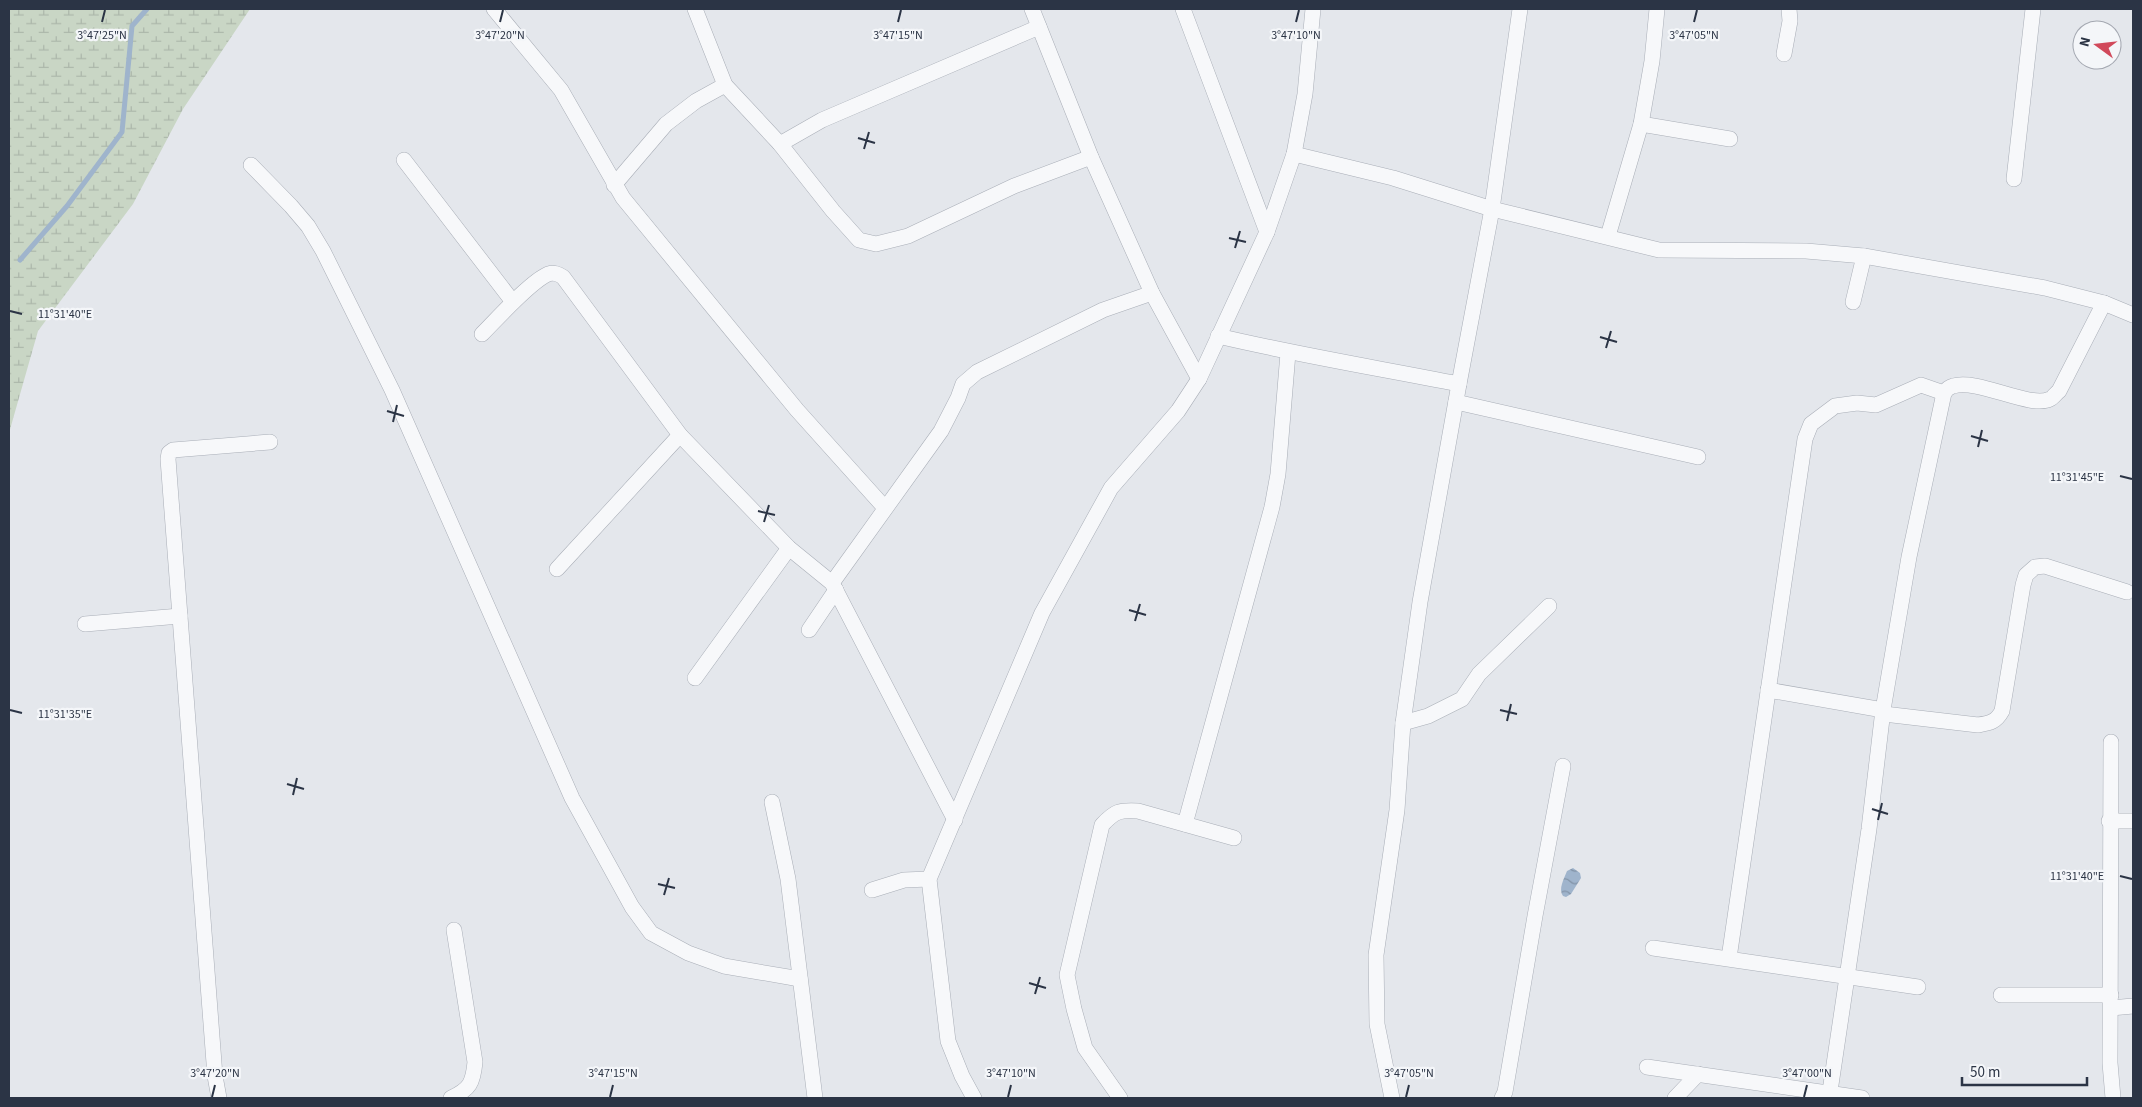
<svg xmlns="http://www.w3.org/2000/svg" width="2142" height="1107" font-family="'Source Sans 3',sans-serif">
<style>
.wetland{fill:url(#wetland-marsh)}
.water{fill:url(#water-waves)}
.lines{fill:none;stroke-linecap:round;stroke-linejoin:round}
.stream{stroke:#9fb4cc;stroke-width:5}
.minor-casing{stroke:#a9aeb7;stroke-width:16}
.minor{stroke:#f7f8fa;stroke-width:15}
.ticks{fill:none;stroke:#2b3445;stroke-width:2}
.ticks-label{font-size:12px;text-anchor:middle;fill:#2b3445;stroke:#f4f6f9;stroke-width:4.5;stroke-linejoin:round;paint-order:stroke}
</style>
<defs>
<pattern id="wetland-marsh" width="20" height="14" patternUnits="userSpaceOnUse" patternTransform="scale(1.25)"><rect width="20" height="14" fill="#c9d6c5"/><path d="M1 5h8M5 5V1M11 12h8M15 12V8" fill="none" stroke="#adb8ab"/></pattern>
<pattern id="water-waves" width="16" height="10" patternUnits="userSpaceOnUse" patternTransform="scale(1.25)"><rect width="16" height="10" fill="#9fb4cc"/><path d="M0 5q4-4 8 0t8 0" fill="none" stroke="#8293a7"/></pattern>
</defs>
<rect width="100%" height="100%" fill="#e4e7ec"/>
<path class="wetland" d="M 9,9 L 250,9 L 183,109 L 133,204 L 38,331 L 9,433 Z"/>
<path class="water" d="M 1573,868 L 1580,873 L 1581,878 L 1571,894 L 1566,897 L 1563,896 C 1558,889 1564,879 1567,871 Z"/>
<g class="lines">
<path class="stream" d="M 20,260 L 67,206 L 122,132 L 132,26 L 147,9"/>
<g class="minor-casing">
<g id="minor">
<path d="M 494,9 L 561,90 L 623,198 L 797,410 L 885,508"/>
<path d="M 695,9 L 725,85 L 780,144 L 833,211 L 859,240 L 876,244 L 908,236 L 1014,186 L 1091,157"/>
<path d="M 1032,9 L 1091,157 L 1152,293 L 1199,379"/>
<path d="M 1183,9 L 1267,232"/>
<path d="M 1784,54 L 1790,21 L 1789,9"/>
<path d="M 1641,124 L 1730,139"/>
<path d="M 780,144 L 822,120 L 1039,27"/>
<path d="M 1294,154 L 1393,178 L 1492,209 L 1659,250 L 1806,251 L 1864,256 L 2045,288 L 2104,303 L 2133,315"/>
<path d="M 404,160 L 513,302"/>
<path d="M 251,165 L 291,206 L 308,226 L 323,251 L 392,390 L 572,798 L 632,907 L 651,933 L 688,953 L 724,966 L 800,979"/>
<path d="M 2014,179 L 2033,9"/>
<path d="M 614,185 L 666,124 L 696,101 L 725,85"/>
<path d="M 1608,236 L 1641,124 L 1652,61 L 1657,9"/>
<path d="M 1853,302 L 1864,256"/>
<path d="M 482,334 C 497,319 530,282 548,274 C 554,272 558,274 563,277 L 680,435 L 789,548 L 832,583 L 955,820"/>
<path d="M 1218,336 C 1298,355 1378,368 1459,384"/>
<path d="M 1456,402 L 1698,457"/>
<path d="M 557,569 L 680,435"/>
<path d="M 832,583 L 941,431 L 958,398 L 963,384 L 977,372 L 1103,310 L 1152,293"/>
<path d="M 85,624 L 180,616"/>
<path d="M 809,630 L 836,590"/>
<path d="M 695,678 L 789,548"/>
<path d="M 1768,690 L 1883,710"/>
<path d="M 1884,714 L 1978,725 C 1990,723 1996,722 2002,711 L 2023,585 L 2026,575 L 2035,567 L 2045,566 L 2127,592"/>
<path d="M 1403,723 L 1428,716 L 1462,699 L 1479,674 L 1549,606"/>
<path d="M 2111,742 L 2110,1063 L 2113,1098"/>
<path d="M 772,802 L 788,879 L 815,1098"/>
<path d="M 2109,821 L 2133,821"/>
<path d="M 1185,824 L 1272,507 L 1278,474 L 1288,353"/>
<path d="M 872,890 L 904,880 L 929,879"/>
<path d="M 1653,948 L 1918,987"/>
<path d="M 1729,958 L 1805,439 L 1811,424 L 1835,406 L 1857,403 L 1876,405 L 1921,385 L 1944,393"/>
<path d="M 2001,995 L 2111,995"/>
<path d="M 2111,1008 L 2133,1006"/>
<path d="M 1647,1067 L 1862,1098"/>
<path d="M 219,1098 L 215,1076 L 168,459 L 169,453 L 173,450 L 270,442"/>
<path d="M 451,1098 C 470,1089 473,1083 475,1062 L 454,930"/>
<path d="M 974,1098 L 962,1076 L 948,1041 L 929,879 L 1042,613 L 1111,488 L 1178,411 L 1199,379 L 1267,232 L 1294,154 L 1305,94 L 1313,9"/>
<path d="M 1120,1098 L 1085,1048 L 1074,1009 L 1067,975 L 1102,825 C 1115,811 1119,810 1138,811 L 1234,838"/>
<path d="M 1392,1098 L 1377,1024 L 1376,955 L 1397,810 L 1403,723 L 1420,602 L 1459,384 L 1492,209 L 1520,9"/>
<path d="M 1502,1098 L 1505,1092 L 1535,916 L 1563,766"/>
<path d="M 1675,1098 L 1698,1074"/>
<path d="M 1829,1098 L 1869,829 L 1883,710 L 1909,557 L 1944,393 C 1946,390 1949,387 1953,386 C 1978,378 2030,409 2050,399 C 2053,398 2056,393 2059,391 L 2104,303"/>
</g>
</g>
<use href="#minor" class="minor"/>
</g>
<path class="ticks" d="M 102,22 L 105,10M 500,22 L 503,10M 898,22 L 901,10M 1296,22 L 1299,10M 1694,22 L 1697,10M 858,138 L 875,143M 864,149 L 869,132M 1229,238 L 1246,242M 1235,248 L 1240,231M 10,311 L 22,314M 1600,337 L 1617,342M 1606,348 L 1611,331M 387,411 L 404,416M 393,422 L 397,405M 1971,436 L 1988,441M 1978,447 L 1982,430M 2120,476 L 2132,479M 758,511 L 775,515M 764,522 L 769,505M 1129,610 L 1146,615M 1135,621 L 1140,604M 10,710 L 22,713M 1500,710 L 1517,714M 1507,721 L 1511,704M 287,784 L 304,789M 293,795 L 297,778M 1872,809 L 1888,814M 1878,820 L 1882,803M 2120,876 L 2132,879M 658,884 L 675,888M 664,895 L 669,878M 1029,983 L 1046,988M 1035,994 L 1040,977M 212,1097 L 215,1085M 610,1097 L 613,1085M 1008,1097 L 1011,1085M 1406,1097 L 1409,1085M 1804,1097 L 1807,1085"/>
<g class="ticks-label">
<text x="102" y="39">3°47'25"N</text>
<text x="500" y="39">3°47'20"N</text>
<text x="898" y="39">3°47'15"N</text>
<text x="1296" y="39">3°47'10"N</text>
<text x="1694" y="39">3°47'05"N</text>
<text x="65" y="318">11°31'40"E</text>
<text x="2077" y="481">11°31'45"E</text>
<text x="65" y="718">11°31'35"E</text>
<text x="2077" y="880">11°31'40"E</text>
<text x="215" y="1077">3°47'20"N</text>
<text x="613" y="1077">3°47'15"N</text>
<text x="1011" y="1077">3°47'10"N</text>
<text x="1409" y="1077">3°47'05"N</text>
<text x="1807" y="1077">3°47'00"N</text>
</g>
<rect width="2142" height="1107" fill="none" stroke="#2b3445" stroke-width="20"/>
<g transform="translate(2097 45) rotate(285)"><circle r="24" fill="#f4f6f9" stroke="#a4a8b1"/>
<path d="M0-4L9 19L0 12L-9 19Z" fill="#d1495b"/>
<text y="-8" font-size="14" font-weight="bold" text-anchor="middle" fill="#2b3445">N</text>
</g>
<path d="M1962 1077v8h125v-8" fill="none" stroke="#2b3445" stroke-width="2.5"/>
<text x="1970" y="1077" font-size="15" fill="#2b3445" stroke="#f4f6f9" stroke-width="4" paint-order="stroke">50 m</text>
</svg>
